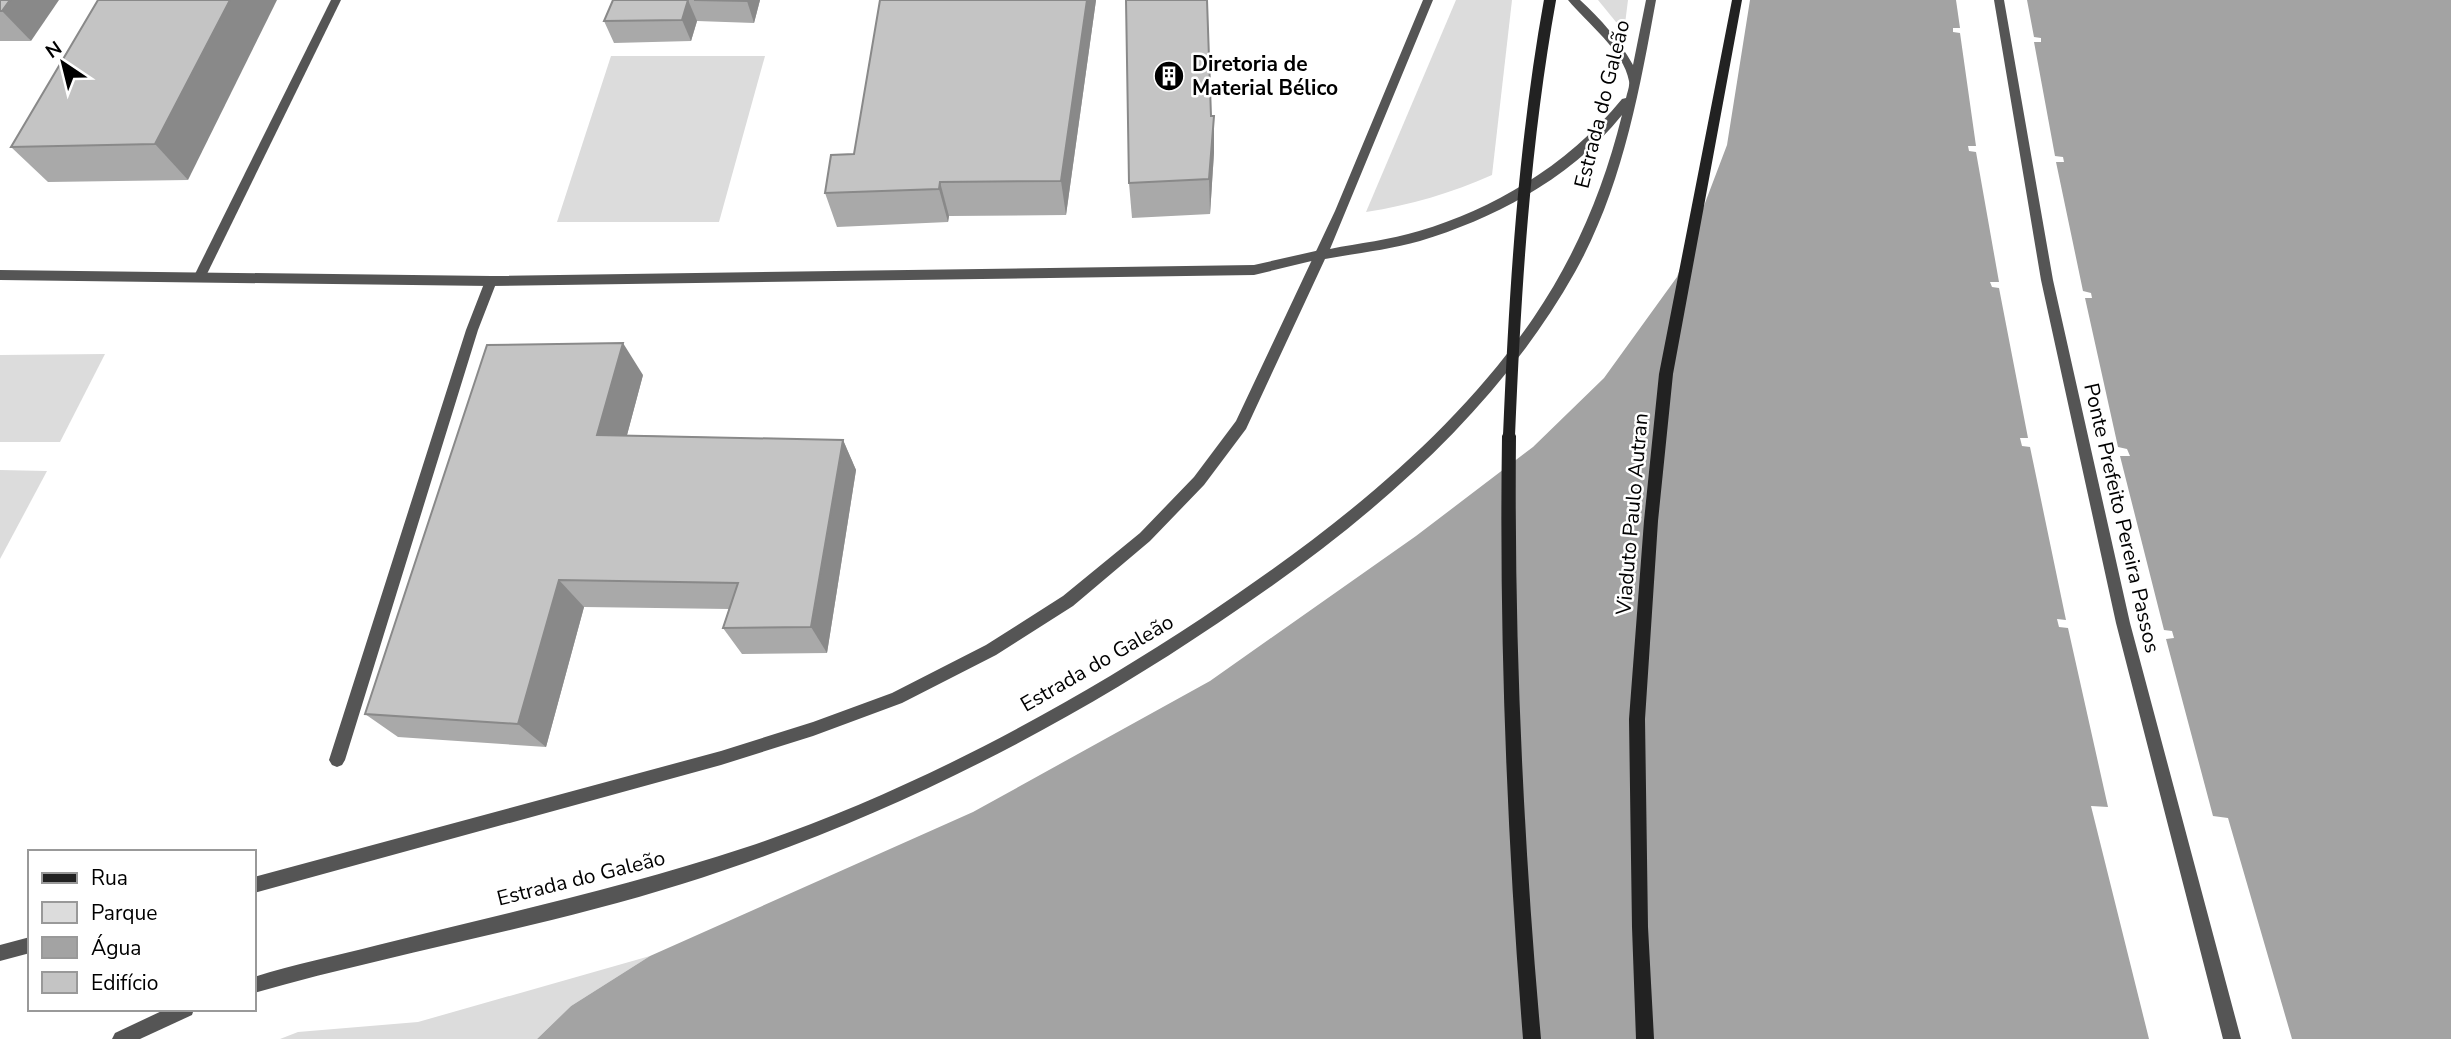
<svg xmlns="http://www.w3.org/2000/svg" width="2451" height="1039" font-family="'Nunito Sans',sans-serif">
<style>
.green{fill:#dcdcdc}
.water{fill:#a3a3a3}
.pier{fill:#fff}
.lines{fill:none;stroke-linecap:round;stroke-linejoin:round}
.service{fill:#555;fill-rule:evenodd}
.minor{fill:#555;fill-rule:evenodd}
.tertiary{fill:#555;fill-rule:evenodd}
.secondary{fill:#222;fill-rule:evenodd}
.secondary-bridge{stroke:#222;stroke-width:12}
.wall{fill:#a9a9a9}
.shaded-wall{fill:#898989}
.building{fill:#c4c4c4;stroke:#898989;stroke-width:2}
.labels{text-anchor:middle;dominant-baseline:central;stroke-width:5;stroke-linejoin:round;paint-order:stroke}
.poi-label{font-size:21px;font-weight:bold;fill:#000;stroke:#fff;text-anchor:start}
.street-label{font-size:21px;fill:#000;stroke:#fff}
</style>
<rect width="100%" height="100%" fill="#fff"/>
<g class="green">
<path d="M 1456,0 L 1512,0 L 1492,175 C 1451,193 1411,205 1366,212 Z"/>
<path d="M 1598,0 L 1628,0 L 1625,24 L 1616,22 Z"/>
<path d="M 611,56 L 765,56 L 719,222 L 557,222 Z"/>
<path d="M 105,354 L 60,442 L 0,442 L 0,355 Z"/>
<path d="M 0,470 L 47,471 L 0,559 Z"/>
<path d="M 650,956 L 571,1006 L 537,1039 L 280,1039 L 298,1032 L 418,1022 Z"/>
</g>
<path class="water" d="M 1750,0 L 2451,0 L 2451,1039 L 537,1039 L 571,1006 L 650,956 L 973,812 L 1210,681 L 1416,536 L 1533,447 L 1604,378 L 1677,277 L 1727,145 Z"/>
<path class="pier" d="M 1956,0 L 2027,0 L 2034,37 L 2041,38 L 2041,42 L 2034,42 L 2055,156 L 2063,157 L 2064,162 L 2056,162 L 2083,291 L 2091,293 L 2092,298 L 2085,298 L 2118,447 L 2127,449 L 2130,456 L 2120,456 L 2164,630 L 2172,631 L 2174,638 L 2166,639 L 2213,816 L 2228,818 L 2292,1039 L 2149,1039 L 2091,806 L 2108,807 L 2068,628 L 2059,627 L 2057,619 L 2066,620 L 2030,447 L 2022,446 L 2020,438 L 2028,438 L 1999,288 L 1992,287 L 1990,282 L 1999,282 L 1976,152 L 1969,151 L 1968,146 L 1976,146 L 1960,33 L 1953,32 L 1953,28 L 1960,28 Z"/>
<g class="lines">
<g class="service">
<path d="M 331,0 L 341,0 L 206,276 L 204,279 L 196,279 L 194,276 Z"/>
<path d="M 1994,0 L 2004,0 L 2053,280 L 2130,623 L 2241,1039 L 2223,1039 L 2116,623 L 2041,280 Z"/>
<path d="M 491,276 L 497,281 L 478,330 L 345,760 L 342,765 L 337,767 L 332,765 L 329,760 L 466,330 L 485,281 Z"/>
</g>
<path class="minor" d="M 1320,250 L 1324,252 L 1326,255 L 1324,258 L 1254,275 L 491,286 L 0,280 L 0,270 L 491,276 L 1254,265 Z"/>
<g class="tertiary">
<path d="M 1423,0 L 1433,0 L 1330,249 C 1359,243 1390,240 1419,231 C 1497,208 1571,162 1622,99 L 1626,98 C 1627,93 1630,86 1629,81 C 1624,51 1586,22 1568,0 L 1580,0 C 1601,19 1619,40 1633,65 L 1646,0 L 1656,0 C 1639,93 1622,188 1575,272 C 1492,420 1357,530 1218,623 C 1052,735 873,824 682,884 C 541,928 395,953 254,993 L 254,977 C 295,964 336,956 378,945 C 502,914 626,887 747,847 C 908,793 1061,711 1202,618 C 1326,535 1449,441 1534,317 C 1576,255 1604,188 1622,115 C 1573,177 1494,219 1420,241 C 1389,250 1356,253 1325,259 L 1246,429 L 1204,485 L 1150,541 L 1073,606 L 996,655 L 902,703 L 813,736 L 721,765 L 254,893 L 254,877 L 721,751 L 813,722 L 892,693 L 986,645 L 1063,596 L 1140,533 L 1194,477 L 1236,421 L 1335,211 Z"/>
<path d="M 30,937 L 30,953 L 0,961 L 0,945 Z"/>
<path d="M 166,1009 L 194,1009 L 192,1015 L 140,1039 L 112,1039 L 115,1033 Z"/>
</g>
<g class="secondary">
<path d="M 1732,0 L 1742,0 L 1673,374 L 1658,521 L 1645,719 L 1648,927 L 1654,1039 L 1636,1039 L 1632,927 L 1629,719 L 1644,521 L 1659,374 Z"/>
<path d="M 1509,430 L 1514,432 L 1516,436 C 1514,638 1523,838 1541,1039 L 1523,1039 C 1507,838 1499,638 1502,436 L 1504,432 Z"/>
</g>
<path class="secondary-bridge" d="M 1509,436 C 1515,290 1524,144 1550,0"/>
</g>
<g class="wall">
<path d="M 0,0 L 31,41 L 0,41 Z"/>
<path d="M 98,0 L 188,180 L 48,182 L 11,147 Z"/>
<path d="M 613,0 L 760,0 L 754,23 L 697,21 L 691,41 L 614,43 L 604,21 Z"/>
<path d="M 1096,0 L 1066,215 L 949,216 L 948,222 L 837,227 L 825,193 L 854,154 Z"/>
<path d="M 1211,116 L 1214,152 L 1210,214 L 1132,218 L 1129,183 Z"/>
<path d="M 643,375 L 627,435 L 843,440 L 856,470 L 827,653 L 742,654 L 723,628 L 729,609 L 584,607 L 546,747 L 398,737 L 365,714 Z"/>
</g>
<g class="shaded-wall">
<path d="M 10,0 L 59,0 L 31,41 L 2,11 Z"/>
<path d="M 230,0 L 277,0 L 188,180 L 155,144 Z"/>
<path d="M 688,0 L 697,21 L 691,41 L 682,20 Z"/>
<path d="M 747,0 L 760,0 L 754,23 L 747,1 Z"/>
<path d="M 1087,0 L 1096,0 L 1066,215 L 1061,181 Z"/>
<path d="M 1214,116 L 1214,152 L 1210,214 L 1209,179 Z"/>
<path d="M 940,182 L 949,216 L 948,222 L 939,189 Z"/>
<path d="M 623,343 L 643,375 L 619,465 L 597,435 Z"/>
<path d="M 843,440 L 856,470 L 827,653 L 811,627 Z"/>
<path d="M 559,580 L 584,607 L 546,747 L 518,724 Z"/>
</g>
<g class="building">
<path d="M 0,0 L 10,0 L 2,11 L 0,11 Z"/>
<path d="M 98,0 L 230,0 L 155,144 L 11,147 Z"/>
<path d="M 613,0 L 688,0 L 682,20 L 604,21 Z"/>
<path d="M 694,0 L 747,0 L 747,1 Z"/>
<path d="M 880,0 L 1087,0 L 1061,181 L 940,182 L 939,189 L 825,193 L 831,155 L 854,154 Z"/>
<path d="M 1126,0 L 1207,0 L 1211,116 L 1214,116 L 1209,179 L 1129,183 Z"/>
<path d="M 623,343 L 597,435 L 843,440 L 811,627 L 723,628 L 738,583 L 559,580 L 518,724 L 365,714 L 487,345 Z"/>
</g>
<defs>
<g id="building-disc" transform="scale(1.575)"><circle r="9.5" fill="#000" stroke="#fff"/><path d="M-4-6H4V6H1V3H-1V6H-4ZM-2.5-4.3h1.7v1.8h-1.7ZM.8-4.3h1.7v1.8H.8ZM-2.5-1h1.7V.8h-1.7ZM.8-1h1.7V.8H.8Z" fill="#fff"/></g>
</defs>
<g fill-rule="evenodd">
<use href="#building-disc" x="1169" y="76"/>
</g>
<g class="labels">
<g class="poi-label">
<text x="1192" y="64">Diretoria de<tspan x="1192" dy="24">Material Bélico</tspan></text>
</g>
<g class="street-label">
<text transform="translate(1602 104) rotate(-76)">Estrada do Galeão</text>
<text transform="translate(1632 514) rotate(-85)">Viaduto Paulo Autran</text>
<text transform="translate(2122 518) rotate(77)">Ponte Prefeito Pereira Passos</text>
<text transform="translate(1097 663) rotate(-30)">Estrada do Galeão</text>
<text transform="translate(581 878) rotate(-14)">Estrada do Galeão</text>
</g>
</g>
<rect x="28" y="850" width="228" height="161" fill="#ffffff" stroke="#999999" stroke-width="2"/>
<rect x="42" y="873" width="35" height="10" fill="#222222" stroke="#999999" stroke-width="2"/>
<text x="91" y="885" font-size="21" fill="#000000">Rua</text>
<rect x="42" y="902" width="35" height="21" fill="#dcdcdc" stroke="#999999" stroke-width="2"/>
<text x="91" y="920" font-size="21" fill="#000000">Parque</text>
<rect x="42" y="937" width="35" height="21" fill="#a3a3a3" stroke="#999999" stroke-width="2"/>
<text x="91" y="955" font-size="21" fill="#000000">Água</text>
<rect x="42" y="972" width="35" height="21" fill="#c4c4c4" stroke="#999999" stroke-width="2"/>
<text x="91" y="990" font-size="21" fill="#000000">Edifício</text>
<g transform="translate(63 63) rotate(325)" stroke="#ffffff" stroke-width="5" paint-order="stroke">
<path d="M0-5L12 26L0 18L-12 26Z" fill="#000000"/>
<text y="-10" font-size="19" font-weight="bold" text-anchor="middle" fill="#000000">N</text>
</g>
</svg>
